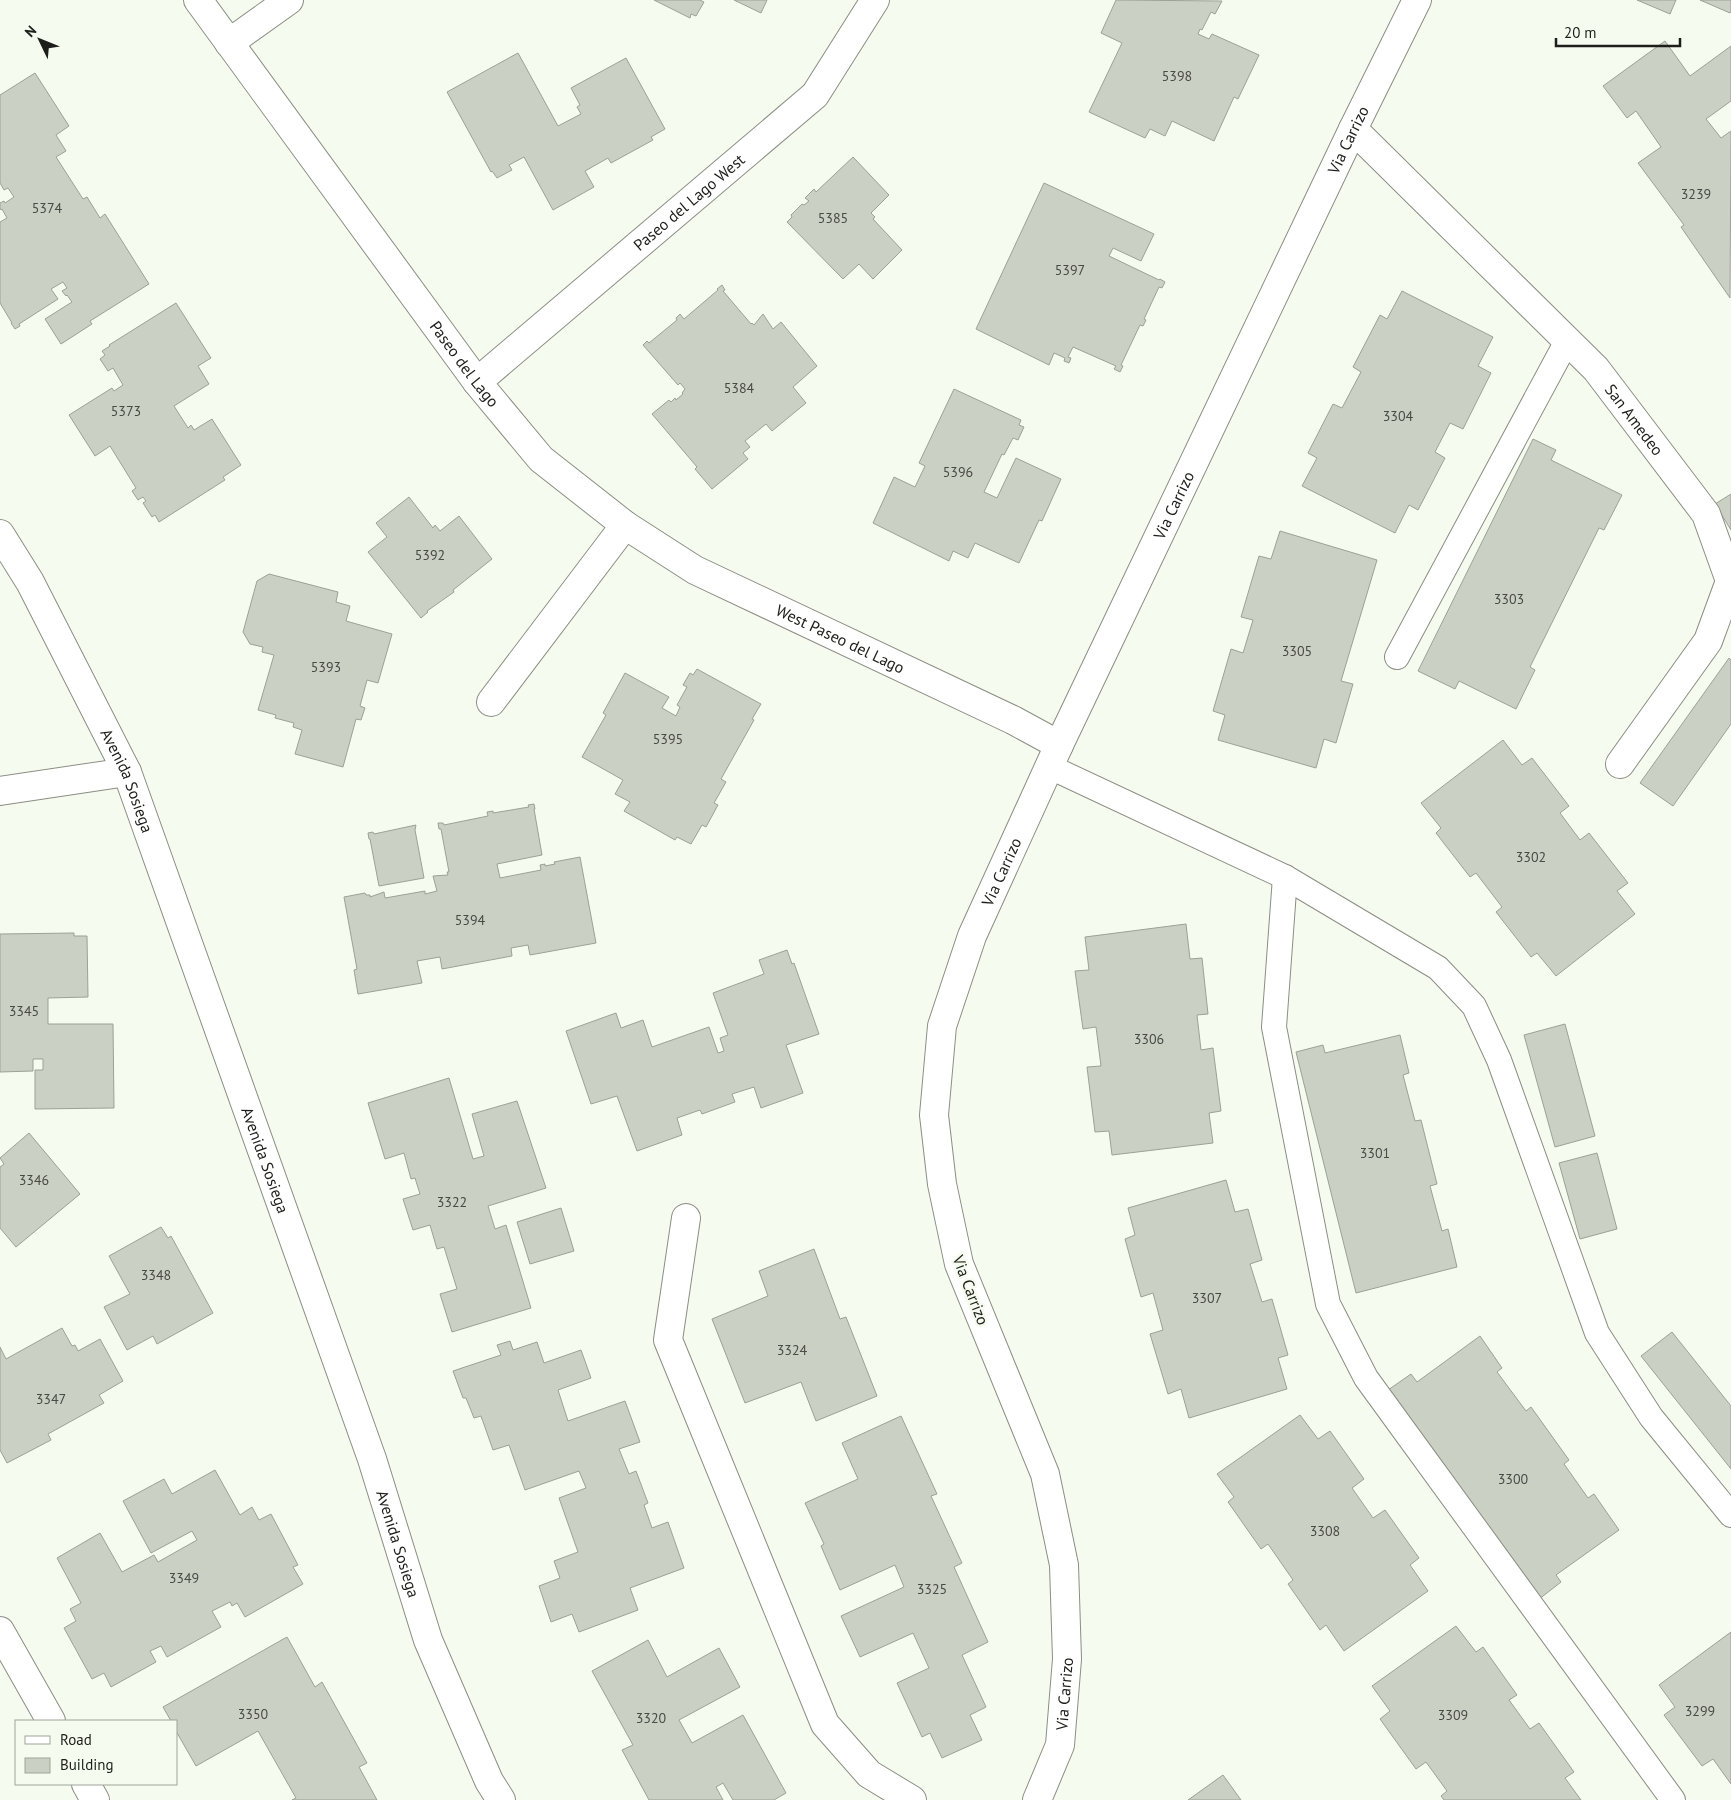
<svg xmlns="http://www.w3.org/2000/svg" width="1731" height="1800" font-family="'PT Sans',sans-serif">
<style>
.building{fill:#cbd0c4;stroke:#9ca195}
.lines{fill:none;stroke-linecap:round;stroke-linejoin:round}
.service-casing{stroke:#8a8e83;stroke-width:26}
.minor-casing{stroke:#8a8e83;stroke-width:30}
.tertiary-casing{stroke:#8a8e83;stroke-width:30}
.service{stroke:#fff;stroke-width:24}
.minor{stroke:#fff;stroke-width:28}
.tertiary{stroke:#fff;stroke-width:28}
.labels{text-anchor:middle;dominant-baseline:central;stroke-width:5;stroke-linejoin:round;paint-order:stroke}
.number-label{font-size:14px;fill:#484a44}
.street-label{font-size:16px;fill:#1c1e1a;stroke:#f6fbef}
</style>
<rect width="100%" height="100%" fill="#f6fbef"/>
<g class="building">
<path d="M 654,0 L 700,0 L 704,2 L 696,16 L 691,14 L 690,18 Z"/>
<path d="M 734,0 L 767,0 L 761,13 Z"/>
<path d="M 1116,0 L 1222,1 L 1215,14 L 1211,12 L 1202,30 L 1200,29 L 1198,34 L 1209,39 L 1212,34 L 1259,55 L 1238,99 L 1234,97 L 1214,141 L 1172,121 L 1165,136 L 1150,129 L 1145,138 L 1089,112 L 1122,43 L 1101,33 Z"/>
<path d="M 1637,0 L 1676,0 L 1670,14 Z"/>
<path d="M 1700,0 L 1731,0 L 1731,11 L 1730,13 Z"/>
<path d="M 1665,41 L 1690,76 L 1731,46 L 1731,101 L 1706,119 L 1721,138 L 1731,131 L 1730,298 L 1681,227 L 1684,225 L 1638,163 L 1661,147 L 1636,111 L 1627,118 L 1603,86 Z"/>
<path d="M 518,53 L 558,126 L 581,114 L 577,107 L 580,105 L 571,88 L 626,58 L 665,129 L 651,137 L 653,140 L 611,163 L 608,158 L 585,171 L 594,187 L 553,210 L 524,157 L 509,165 L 512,170 L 497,178 L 492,171 L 491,172 L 447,92 Z"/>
<path d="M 35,73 L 69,126 L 56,135 L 66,151 L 56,157 L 83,199 L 87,197 L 100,218 L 105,214 L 149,284 L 90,321 L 92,324 L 61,344 L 45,319 L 72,302 L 67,295 L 66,296 L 62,291 L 67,288 L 63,282 L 51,289 L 58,299 L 19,324 L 20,326 L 15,329 L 11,323 L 12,323 L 0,303 L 0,222 L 7,218 L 2,209 L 1,210 L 0,208 L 0,203 L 4,201 L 5,203 L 14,197 L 8,188 L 4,190 L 0,183 L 0,95 Z"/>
<path d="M 853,157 L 889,195 L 871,213 L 875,217 L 873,219 L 902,250 L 873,279 L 859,264 L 843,279 L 787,222 L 792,217 L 791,215 L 802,204 L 804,205 L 809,201 L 805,198 L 814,189 L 816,192 Z"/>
<path d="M 1044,183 L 1154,234 L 1141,261 L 1113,248 L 1109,256 L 1159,280 L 1160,279 L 1165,282 L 1162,288 L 1159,287 L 1144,319 L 1146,320 L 1143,326 L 1140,325 L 1121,365 L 1123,366 L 1120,372 L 1114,369 L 1116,366 L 1073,347 L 1068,357 L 1071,358 L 1069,363 L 1064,361 L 1065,358 L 1054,353 L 1049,365 L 976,329 Z"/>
<path d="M 722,285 L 725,290 L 723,291 L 751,324 L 752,323 L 754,325 L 763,314 L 773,329 L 781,322 L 817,366 L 793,387 L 806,403 L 772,431 L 766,424 L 745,441 L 750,447 L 743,453 L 748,459 L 712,489 L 695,469 L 697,467 L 652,414 L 669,400 L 671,402 L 675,398 L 676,400 L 683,394 L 682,393 L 685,389 L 680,383 L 678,385 L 643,345 L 647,341 L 649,343 L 677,320 L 676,318 L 680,314 L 684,319 L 718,290 L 717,289 Z"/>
<path d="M 1402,291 L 1493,337 L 1478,366 L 1491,373 L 1463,429 L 1450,423 L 1435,452 L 1445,458 L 1418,510 L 1409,505 L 1395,533 L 1302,486 L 1317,458 L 1308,453 L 1333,404 L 1342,408 L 1361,372 L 1353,367 L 1380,315 L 1387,319 Z"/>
<path d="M 176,303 L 211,358 L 198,366 L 209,384 L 174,406 L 188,428 L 191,425 L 194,430 L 212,419 L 241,465 L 223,477 L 225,480 L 159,522 L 155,515 L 152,517 L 143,503 L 146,501 L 143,497 L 138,500 L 132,491 L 136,488 L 110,446 L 95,456 L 69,415 L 112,388 L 114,391 L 123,385 L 113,368 L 108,371 L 100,359 L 105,355 L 102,351 L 110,346 L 109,345 Z"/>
<path d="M 954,389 L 1021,420 L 1019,425 L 1024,427 L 1018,440 L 1013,438 L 1004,455 L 1002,454 L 984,492 L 997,498 L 1016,458 L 1061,479 L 1042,521 L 1039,520 L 1019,563 L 975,543 L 968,558 L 953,551 L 949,561 L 873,523 L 894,477 L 915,487 L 925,466 L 919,463 Z"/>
<path d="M 1533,439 L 1556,450 L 1551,460 L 1622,495 L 1604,530 L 1599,528 L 1530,667 L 1535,670 L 1516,709 L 1459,681 L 1455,689 L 1418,671 Z"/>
<path d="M 1731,494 L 1731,530 L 1715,504 Z"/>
<path d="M 409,497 L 433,528 L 435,525 L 440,531 L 459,516 L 492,559 L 453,590 L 454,592 L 427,611 L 428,612 L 421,618 L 368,552 L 387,537 L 376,523 Z"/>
<path d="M 1280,531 L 1377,560 L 1341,681 L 1353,684 L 1336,743 L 1324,739 L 1316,768 L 1218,740 L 1225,715 L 1213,711 L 1231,649 L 1243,653 L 1253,620 L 1241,617 L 1259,556 L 1271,559 Z"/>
<path d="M 269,574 L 338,592 L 336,602 L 350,606 L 346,621 L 392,634 L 378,683 L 367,680 L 360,706 L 365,708 L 361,720 L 356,719 L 343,767 L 295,754 L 302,730 L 293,727 L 294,723 L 275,718 L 276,715 L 258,710 L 274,655 L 262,652 L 263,647 L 250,644 L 243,632 L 257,581 Z"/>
<path d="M 1729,658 L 1731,660 L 1731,724 L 1673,806 L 1640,783 Z"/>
<path d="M 697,669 L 761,704 L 752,719 L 754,720 L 721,779 L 726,782 L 714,803 L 718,805 L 706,827 L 702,825 L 691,844 L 677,837 L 675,840 L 624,811 L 630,802 L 615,794 L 623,780 L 582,757 L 606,715 L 603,713 L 625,673 L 669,697 L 662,708 L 676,716 L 680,707 L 677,705 L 687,687 L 683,685 L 690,673 L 693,675 Z"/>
<path d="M 1503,740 L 1522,765 L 1532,758 L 1569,806 L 1560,813 L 1580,840 L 1589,833 L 1628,883 L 1617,891 L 1635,914 L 1556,976 L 1537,953 L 1531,957 L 1496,912 L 1502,907 L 1476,873 L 1470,877 L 1436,833 L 1441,828 L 1421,803 Z"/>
<path d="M 534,804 L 535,809 L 534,809 L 542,855 L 497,864 L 500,878 L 541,870 L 540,865 L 545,864 L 545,866 L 555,864 L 554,862 L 580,857 L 596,943 L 530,955 L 528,945 L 511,948 L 512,956 L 442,969 L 440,957 L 417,961 L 422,983 L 358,994 L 354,970 L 357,969 L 344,897 L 365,893 L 366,895 L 370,895 L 370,897 L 384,892 L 385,898 L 425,891 L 425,894 L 437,891 L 433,876 L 448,875 L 447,872 L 449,872 L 441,829 L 439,829 L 438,823 L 443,823 L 444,825 L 488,816 L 487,812 L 493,811 L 493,813 L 529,807 L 528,805 Z"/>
<path d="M 416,825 L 415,830 L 424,878 L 379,886 L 370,839 L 369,839 L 368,833 L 373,832 L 374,834 Z"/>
<path d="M 1186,924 L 1190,959 L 1202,958 L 1208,1014 L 1197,1015 L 1201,1050 L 1213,1048 L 1221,1111 L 1209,1113 L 1213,1143 L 1112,1155 L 1109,1131 L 1095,1132 L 1087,1067 L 1101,1066 L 1096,1027 L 1083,1029 L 1075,971 L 1089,970 L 1085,937 Z"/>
<path d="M 74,933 L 74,936 L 87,936 L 88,997 L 48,998 L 48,1024 L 113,1024 L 114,1108 L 35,1109 L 35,1070 L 43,1070 L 43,1059 L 33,1059 L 33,1071 L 0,1072 L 0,934 Z"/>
<path d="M 787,950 L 792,964 L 794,963 L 819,1034 L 786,1045 L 803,1093 L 761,1108 L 754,1087 L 732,1094 L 735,1102 L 702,1114 L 700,1110 L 677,1118 L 682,1135 L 637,1151 L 617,1096 L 591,1104 L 566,1031 L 616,1013 L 621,1028 L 643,1020 L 652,1047 L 709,1027 L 718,1053 L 724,1051 L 720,1038 L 728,1035 L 713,993 L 764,974 L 759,960 Z"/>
<path d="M 1565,1024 L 1595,1136 L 1555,1147 L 1524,1035 Z"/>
<path d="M 1400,1035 L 1409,1073 L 1403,1075 L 1415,1121 L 1421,1120 L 1437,1184 L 1430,1186 L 1442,1231 L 1448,1229 L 1457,1267 L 1356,1293 L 1296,1052 L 1323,1045 L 1325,1053 Z"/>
<path d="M 449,1078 L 473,1159 L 484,1156 L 472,1114 L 517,1101 L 546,1188 L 488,1206 L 495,1229 L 506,1225 L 531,1308 L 452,1332 L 440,1294 L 457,1289 L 444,1247 L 437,1249 L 430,1225 L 413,1230 L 403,1199 L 420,1194 L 415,1178 L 411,1179 L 404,1153 L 385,1159 L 368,1103 Z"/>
<path d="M 29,1133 L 80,1194 L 16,1247 L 0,1228 L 0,1167 L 4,1164 L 0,1158 Z"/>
<path d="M 1597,1153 L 1617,1229 L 1580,1239 L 1559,1163 Z"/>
<path d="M 1226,1180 L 1235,1212 L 1248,1209 L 1262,1260 L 1250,1264 L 1262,1302 L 1272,1299 L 1288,1355 L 1278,1358 L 1287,1389 L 1189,1418 L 1181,1389 L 1168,1394 L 1150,1334 L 1163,1330 L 1153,1293 L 1141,1297 L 1125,1239 L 1135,1235 L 1128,1208 Z"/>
<path d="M 561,1208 L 574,1251 L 530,1264 L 517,1222 Z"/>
<path d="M 161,1227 L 168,1238 L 171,1236 L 213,1313 L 157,1344 L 153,1336 L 127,1350 L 104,1307 L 130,1294 L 109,1256 Z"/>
<path d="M 814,1249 L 840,1319 L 846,1317 L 877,1396 L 816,1421 L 801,1382 L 745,1403 L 712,1319 L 768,1296 L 759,1271 Z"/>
<path d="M 62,1328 L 72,1346 L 75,1345 L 78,1351 L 100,1339 L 123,1381 L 99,1395 L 104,1403 L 48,1434 L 51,1440 L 7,1463 L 0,1450 L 0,1347 L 6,1359 Z"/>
<path d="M 1672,1332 L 1731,1406 L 1731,1469 L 1641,1356 Z"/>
<path d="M 1480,1336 L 1502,1368 L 1497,1372 L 1526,1411 L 1531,1407 L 1569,1460 L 1564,1464 L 1588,1498 L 1594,1494 L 1619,1530 L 1556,1575 L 1561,1582 L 1538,1600 L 1388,1390 L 1411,1374 L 1417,1382 Z"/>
<path d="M 510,1341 L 513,1350 L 537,1342 L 544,1363 L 581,1350 L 591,1378 L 558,1390 L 568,1421 L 625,1401 L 640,1442 L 619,1449 L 629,1474 L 636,1471 L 648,1503 L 644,1505 L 652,1528 L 668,1522 L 684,1568 L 630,1588 L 638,1610 L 579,1632 L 572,1614 L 551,1622 L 539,1586 L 560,1578 L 554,1561 L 578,1552 L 559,1498 L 586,1488 L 579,1471 L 525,1490 L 509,1445 L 493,1450 L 481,1416 L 474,1418 L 466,1398 L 463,1398 L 453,1371 L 501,1355 L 497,1345 Z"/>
<path d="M 1300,1415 L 1318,1439 L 1330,1431 L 1364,1479 L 1352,1488 L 1373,1518 L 1385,1510 L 1419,1558 L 1410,1565 L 1428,1591 L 1344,1651 L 1326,1625 L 1320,1630 L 1288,1584 L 1293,1580 L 1268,1544 L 1261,1549 L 1228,1502 L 1234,1497 L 1217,1474 Z"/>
<path d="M 901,1416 L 937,1494 L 931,1496 L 962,1563 L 954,1567 L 988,1642 L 962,1655 L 986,1707 L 970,1715 L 982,1740 L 942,1758 L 930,1733 L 922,1737 L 897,1683 L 929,1668 L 913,1633 L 860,1657 L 841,1616 L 904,1587 L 895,1565 L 840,1590 L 821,1546 L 824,1544 L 805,1503 L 858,1479 L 842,1443 Z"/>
<path d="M 215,1470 L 240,1515 L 252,1507 L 259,1520 L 271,1514 L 298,1565 L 293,1567 L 303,1584 L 245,1617 L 237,1603 L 232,1606 L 230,1602 L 212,1611 L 221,1627 L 167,1657 L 161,1646 L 150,1651 L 156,1662 L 111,1687 L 104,1673 L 92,1679 L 64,1628 L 76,1621 L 70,1609 L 81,1603 L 57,1558 L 100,1533 L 122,1572 L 154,1555 L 158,1562 L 197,1540 L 192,1531 L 151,1553 L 123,1501 L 164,1479 L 172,1494 Z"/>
<path d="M 1456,1626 L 1476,1652 L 1483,1647 L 1517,1695 L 1509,1700 L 1530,1729 L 1539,1723 L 1574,1772 L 1565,1778 L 1581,1800 L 1444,1800 L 1441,1796 L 1447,1791 L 1426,1762 L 1416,1769 L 1380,1719 L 1390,1711 L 1372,1686 Z"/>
<path d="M 1731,1632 L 1731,1784 L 1713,1759 L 1702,1766 L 1664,1715 L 1675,1707 L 1659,1685 Z"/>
<path d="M 287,1637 L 315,1687 L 322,1682 L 367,1763 L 359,1767 L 377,1800 L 292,1800 L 296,1798 L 258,1731 L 196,1766 L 176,1731 L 176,1721 L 171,1721 L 163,1707 Z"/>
<path d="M 648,1640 L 667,1677 L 719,1648 L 740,1687 L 679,1720 L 692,1743 L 743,1715 L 786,1793 L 774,1800 L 733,1800 L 723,1783 L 716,1787 L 723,1800 L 649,1800 L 622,1750 L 633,1745 L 592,1671 Z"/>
<path d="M 1223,1775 L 1241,1800 L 1188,1800 Z"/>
</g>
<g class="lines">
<g class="service-casing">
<g id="service">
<path d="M 1397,657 L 1567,341"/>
<path d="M 1050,767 L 1285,877 L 1438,968 L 1474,1006 L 1499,1060 L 1597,1333 L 1651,1417 L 1731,1515"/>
<path d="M 1285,877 L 1274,1027 L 1328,1304 L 1366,1378 L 1673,1800"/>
</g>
</g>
<g class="minor-casing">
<g id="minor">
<path id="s1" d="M 198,0 L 477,382 L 541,459 L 625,525 L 695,570 L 1013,720 L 1059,745"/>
<path d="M 229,43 L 289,0"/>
<path id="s2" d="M 1353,129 L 1596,369 L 1706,514 L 1730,581 L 1708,641 L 1620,764"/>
<path id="s3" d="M 477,382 L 815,95 L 875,0"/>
<path d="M 491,702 L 625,525"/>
<path d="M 0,791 L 127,772"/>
<path d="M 686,1218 L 668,1340 L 825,1724 L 869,1774 L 912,1800"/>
<path d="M 0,1631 L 51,1721"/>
<path d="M 86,1784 L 95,1800"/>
</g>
</g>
<g class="tertiary-casing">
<g id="tertiary">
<path id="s4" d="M 0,534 L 30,582 L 127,772 L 372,1459 L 428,1640 L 489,1781 L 501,1800"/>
<path id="s5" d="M 1037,1800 L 1060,1745 L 1067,1659 L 1064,1565 L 1045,1474 L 959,1264 L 942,1184 L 934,1115 L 942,1026 L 972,936 L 1059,745 L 1353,129 L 1417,0"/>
</g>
</g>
<use href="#service" class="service"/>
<use href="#minor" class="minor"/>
<use href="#tertiary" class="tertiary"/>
</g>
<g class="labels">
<g class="number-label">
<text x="1177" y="76">5398</text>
<text x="1696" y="194">3239</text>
<text x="47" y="208">5374</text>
<text x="833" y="218">5385</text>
<text x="1070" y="270">5397</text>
<text x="739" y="388">5384</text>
<text x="126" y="411">5373</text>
<text x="1398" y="416">3304</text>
<text x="958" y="472">5396</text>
<text x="430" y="555">5392</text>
<text x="1509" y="599">3303</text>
<text x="1297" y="651">3305</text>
<text x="326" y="667">5393</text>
<text x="668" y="739">5395</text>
<text x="1531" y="857">3302</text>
<text x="470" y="920">5394</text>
<text x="24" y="1011">3345</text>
<text x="1149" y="1039">3306</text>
<text x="1375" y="1153">3301</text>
<text x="34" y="1180">3346</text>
<text x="452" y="1202">3322</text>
<text x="156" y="1275">3348</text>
<text x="1207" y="1298">3307</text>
<text x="792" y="1350">3324</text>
<text x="51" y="1399">3347</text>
<text x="1513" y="1479">3300</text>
<text x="1325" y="1531">3308</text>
<text x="184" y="1578">3349</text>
<text x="932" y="1589">3325</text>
<text x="1700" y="1711">3299</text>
<text x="253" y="1714">3350</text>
<text x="1453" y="1715">3309</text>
<text x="651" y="1718">3320</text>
</g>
<g class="street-label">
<text stroke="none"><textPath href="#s5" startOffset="1776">Via Carrizo</textPath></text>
<text stroke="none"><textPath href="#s3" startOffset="278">Paseo del Lago West</textPath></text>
<text stroke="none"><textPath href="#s1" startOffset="451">Paseo del Lago</textPath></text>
<text stroke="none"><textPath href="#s2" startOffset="405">San Amedeo</textPath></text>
<text stroke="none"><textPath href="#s5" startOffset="1371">Via Carrizo</textPath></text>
<text stroke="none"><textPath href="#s1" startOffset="924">West Paseo del Lago</textPath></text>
<text stroke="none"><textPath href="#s4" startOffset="278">Avenida Sosiega</textPath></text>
<text stroke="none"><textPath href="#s5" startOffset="966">Via Carrizo</textPath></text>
<text stroke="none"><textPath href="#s4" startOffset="682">Avenida Sosiega</textPath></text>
<text transform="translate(971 1290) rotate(69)">Via Carrizo</text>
<text stroke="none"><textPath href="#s4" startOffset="1088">Avenida Sosiega</textPath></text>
<text stroke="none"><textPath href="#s5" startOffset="111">Via Carrizo</textPath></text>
</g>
</g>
<rect x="15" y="1720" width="162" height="65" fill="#f6fbef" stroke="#9fa39a"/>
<rect x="25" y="1736" width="25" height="8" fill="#ffffff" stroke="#9fa39a"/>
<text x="60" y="1745" font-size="15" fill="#1c1e1a">Road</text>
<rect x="25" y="1758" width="25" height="15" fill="#cbd0c4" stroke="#9fa39a"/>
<text x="60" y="1770" font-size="15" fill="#1c1e1a">Building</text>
<g transform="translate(40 40) rotate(313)" stroke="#f6fbef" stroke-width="4" paint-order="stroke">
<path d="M0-4L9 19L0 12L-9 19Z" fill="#1c1e1a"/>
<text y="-8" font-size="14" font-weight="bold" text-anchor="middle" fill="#1c1e1a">N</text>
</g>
<path d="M1556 38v8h124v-8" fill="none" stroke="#1c1e1a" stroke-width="2.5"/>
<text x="1564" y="38" font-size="15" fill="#1c1e1a" stroke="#f6fbef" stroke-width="4" paint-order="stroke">20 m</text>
</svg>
